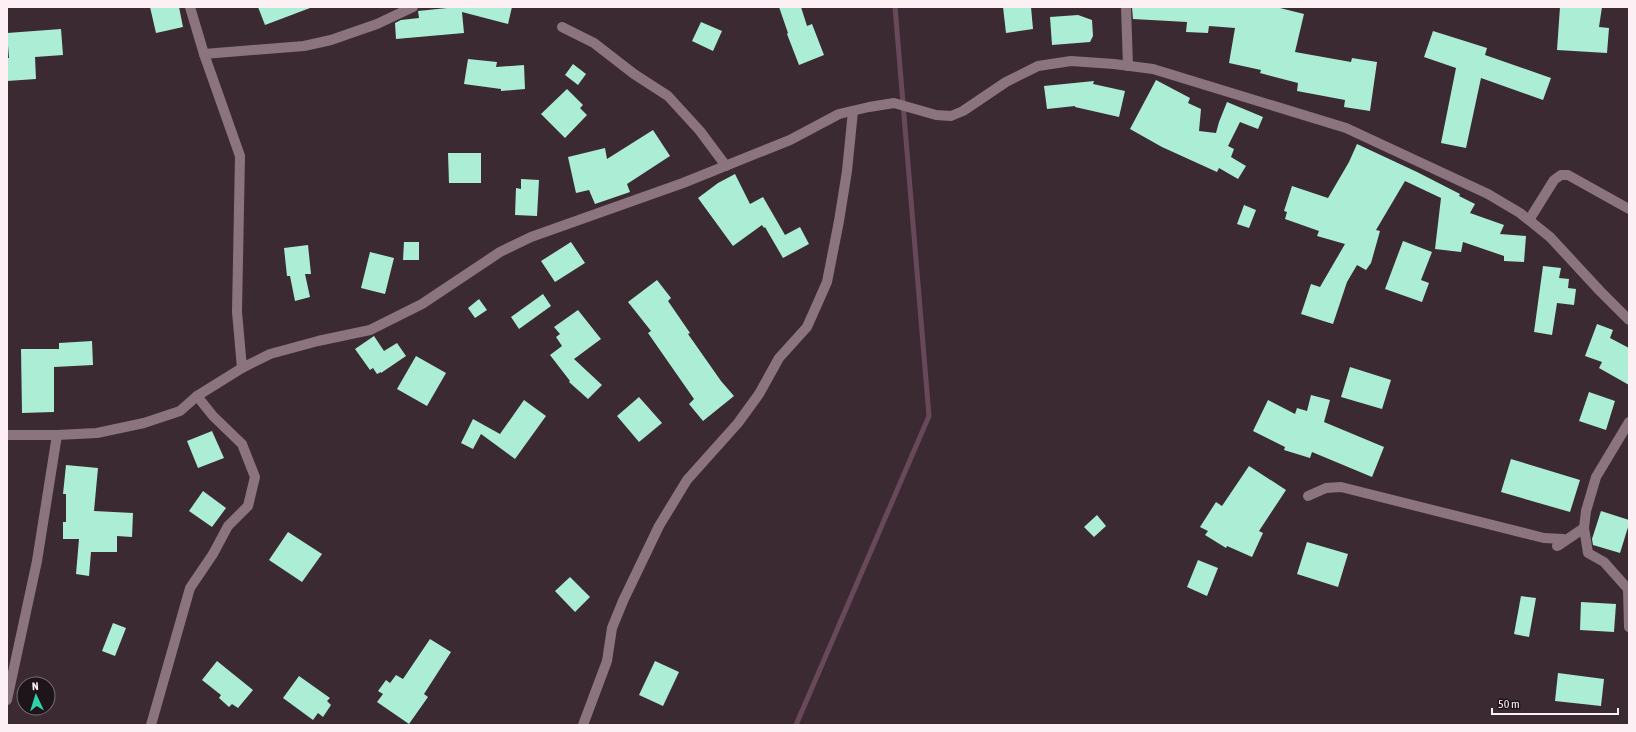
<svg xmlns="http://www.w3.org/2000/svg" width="1636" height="732" font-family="'Asap Condensed',sans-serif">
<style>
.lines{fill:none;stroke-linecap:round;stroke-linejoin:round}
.stream{stroke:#68495a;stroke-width:5}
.building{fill:#acedd6}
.minor{stroke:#8b747e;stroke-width:10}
</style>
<rect width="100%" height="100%" fill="#3c2a32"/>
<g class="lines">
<path class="stream" d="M 796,725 L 929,416 L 895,7"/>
</g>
<g class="building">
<path d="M 150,7 L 179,7 L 183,27 L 156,33 Z"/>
<path d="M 258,7 L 310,7 L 310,8 L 265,25 Z"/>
<path d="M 457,7 L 512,7 L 508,24 L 462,12 L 464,33 L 396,39 L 395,23 L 401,20 L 419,18 L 418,11 Z"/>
<path d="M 779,7 L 801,7 L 807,26 L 812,24 L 824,55 L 799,65 L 787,34 L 788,33 Z"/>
<path d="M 1003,7 L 1031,7 L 1033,29 L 1006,33 Z"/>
<path d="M 1132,7 L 1276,7 L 1304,14 L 1295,52 L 1351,62 L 1352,58 L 1377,62 L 1370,111 L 1344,107 L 1345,100 L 1297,91 L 1298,83 L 1260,73 L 1261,70 L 1229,63 L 1235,28 L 1209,26 L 1208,33 L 1186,32 L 1187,22 L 1133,19 Z"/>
<path d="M 1560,7 L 1602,7 L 1599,27 L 1609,28 L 1607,53 L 1557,50 Z"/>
<path d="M 1078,15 L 1092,20 L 1093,36 L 1090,42 L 1052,45 L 1050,17 Z"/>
<path d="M 701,22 L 722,31 L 713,51 L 692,41 Z"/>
<path d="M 61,29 L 63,55 L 35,57 L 36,79 L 7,81 L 7,58 L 9,58 L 7,33 Z"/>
<path d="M 1433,31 L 1487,48 L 1485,55 L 1551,78 L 1543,100 L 1481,78 L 1466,148 L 1441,143 L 1456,68 L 1424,57 Z"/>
<path d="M 468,59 L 497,62 L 496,67 L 524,65 L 525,89 L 501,91 L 501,89 L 464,84 Z"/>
<path d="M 573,64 L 586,74 L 578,85 L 565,75 Z"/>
<path d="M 1156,80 L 1190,98 L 1188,103 L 1201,109 L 1199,131 L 1216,133 L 1219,122 L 1227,102 L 1263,117 L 1258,129 L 1240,122 L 1228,146 L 1234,149 L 1231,157 L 1246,166 L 1238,179 L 1219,168 L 1217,172 L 1162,147 L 1130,129 Z"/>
<path d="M 1094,81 L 1093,84 L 1125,91 L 1119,117 L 1075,107 L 1075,106 L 1047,109 L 1044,86 Z"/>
<path d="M 567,89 L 583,105 L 580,108 L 587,115 L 565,138 L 541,114 Z"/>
<path d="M 653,130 L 670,156 L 627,184 L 630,192 L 595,204 L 589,190 L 576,193 L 568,157 L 605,148 L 607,159 Z"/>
<path d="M 1357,144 L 1417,172 L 1460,194 L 1459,196 L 1475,204 L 1470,213 L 1504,225 L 1500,234 L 1526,236 L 1524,262 L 1504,261 L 1504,256 L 1463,242 L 1461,252 L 1435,249 L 1441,198 L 1405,181 L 1376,230 L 1380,231 L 1371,263 L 1366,270 L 1357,265 L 1347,282 L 1333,324 L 1301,314 L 1311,284 L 1320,287 L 1345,244 L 1317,236 L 1319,231 L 1285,219 L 1287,212 L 1284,211 L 1292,186 L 1328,198 L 1349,162 Z"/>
<path d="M 448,153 L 481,153 L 481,183 L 449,183 Z"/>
<path d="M 735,174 L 750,204 L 763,197 L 785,235 L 800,227 L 809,244 L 783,258 L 765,227 L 764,228 L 762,225 L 733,246 L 698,198 L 718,183 Z"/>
<path d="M 521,179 L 539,180 L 537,216 L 515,215 L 516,188 L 521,189 Z"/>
<path d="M 1244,205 L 1256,210 L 1249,228 L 1237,224 Z"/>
<path d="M 1403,241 L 1432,252 L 1421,280 L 1429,283 L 1422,302 L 1385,289 Z"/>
<path d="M 404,242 L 419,242 L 419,260 L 403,260 Z"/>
<path d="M 571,242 L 585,263 L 555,282 L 541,261 Z"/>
<path d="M 308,245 L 311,274 L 305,274 L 310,297 L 295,301 L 290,276 L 287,276 L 284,248 Z"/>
<path d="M 370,252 L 394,258 L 385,294 L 361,288 Z"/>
<path d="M 1543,266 L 1561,268 L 1559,278 L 1569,279 L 1568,288 L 1576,289 L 1574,305 L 1557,303 L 1552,335 L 1534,332 Z"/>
<path d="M 657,280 L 671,298 L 668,301 L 690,333 L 688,334 L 721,381 L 734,396 L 703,421 L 689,404 L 694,399 L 648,333 L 651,331 L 628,302 Z"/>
<path d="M 543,294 L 551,306 L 519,329 L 511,317 Z"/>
<path d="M 479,299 L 487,310 L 475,318 L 468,308 Z"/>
<path d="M 578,310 L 601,339 L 574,359 L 602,385 L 588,399 L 569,382 L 570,381 L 550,355 L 562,346 L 556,337 L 560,334 L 554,327 Z"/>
<path d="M 1597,324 L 1613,330 L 1610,338 L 1629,348 L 1629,385 L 1599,368 L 1602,362 L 1585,356 Z"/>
<path d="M 374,336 L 384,351 L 397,343 L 406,356 L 381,373 L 381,372 L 377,374 L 373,368 L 370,370 L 355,349 Z"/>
<path d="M 92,341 L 93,365 L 54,367 L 54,412 L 22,413 L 21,349 L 59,349 L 59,343 Z"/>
<path d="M 416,356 L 446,373 L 427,406 L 397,389 Z"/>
<path d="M 1350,367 L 1391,380 L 1382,409 L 1341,397 Z"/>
<path d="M 1589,392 L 1615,401 L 1606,430 L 1579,421 Z"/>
<path d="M 1311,395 L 1330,400 L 1324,422 L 1384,447 L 1372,477 L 1312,452 L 1310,458 L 1284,450 L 1285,447 L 1253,431 L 1268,400 L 1295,414 L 1297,408 L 1307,411 Z"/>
<path d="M 639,397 L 662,423 L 639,442 L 617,416 Z"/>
<path d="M 524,400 L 546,416 L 515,459 L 481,434 L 473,449 L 461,443 L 473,419 L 500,434 Z"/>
<path d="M 212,431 L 224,458 L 198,468 L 187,441 Z"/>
<path d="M 1511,459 L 1580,480 L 1570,512 L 1501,492 Z"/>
<path d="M 66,465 L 98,468 L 94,511 L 133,513 L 132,537 L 117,536 L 117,552 L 91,552 L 89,576 L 76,574 L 79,539 L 63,539 L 63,522 L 66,522 L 66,494 L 63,494 Z"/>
<path d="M 1249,466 L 1286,490 L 1259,531 L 1263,533 L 1252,557 L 1227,546 L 1226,548 L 1205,535 L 1208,531 L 1200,527 L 1216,502 L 1222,506 Z"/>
<path d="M 203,491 L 226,508 L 212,527 L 189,511 Z"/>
<path d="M 1601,511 L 1629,520 L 1629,524 L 1620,553 L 1593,545 L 1592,539 Z"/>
<path d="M 1097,515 L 1106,526 L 1094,537 L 1084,527 Z"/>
<path d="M 288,532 L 322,554 L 302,582 L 269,560 Z"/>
<path d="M 1307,542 L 1348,554 L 1338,587 L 1297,574 Z"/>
<path d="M 1198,560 L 1218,568 L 1207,596 L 1187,587 Z"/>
<path d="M 570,577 L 590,597 L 575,612 L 555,591 Z"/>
<path d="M 1521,596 L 1536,598 L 1529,637 L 1514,634 Z"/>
<path d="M 1581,602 L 1616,604 L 1614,632 L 1580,630 Z"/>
<path d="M 113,623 L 126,628 L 115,656 L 102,651 Z"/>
<path d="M 430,639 L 451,652 L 424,694 L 428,697 L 409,724 L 377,702 L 383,694 L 378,691 L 386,680 L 390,683 L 396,675 L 403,679 Z"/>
<path d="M 217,661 L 253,690 L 238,708 L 232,704 L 229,707 L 219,698 L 221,695 L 202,680 Z"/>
<path d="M 655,661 L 679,672 L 663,706 L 639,695 Z"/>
<path d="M 1558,673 L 1604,679 L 1601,706 L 1555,701 Z"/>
<path d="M 299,676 L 330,698 L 327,701 L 331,705 L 323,717 L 318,713 L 313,720 L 283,698 Z"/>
</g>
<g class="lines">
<g class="minor">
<path d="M 190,7 L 204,54 L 240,156 L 237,312 L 242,368"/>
<path d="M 1126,7 L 1128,66"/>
<path d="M 562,27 L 594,43 L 634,74 L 668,96 L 700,131 L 726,166"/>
<path d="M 204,54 L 304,46 L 331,40 L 377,24 L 413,7"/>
<path d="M 1529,220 L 1554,180 L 1561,175 L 1568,175 L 1629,209"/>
<path d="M 7,435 L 57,435 L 97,433 L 144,423 L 180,411 L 197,396 L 242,368 L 270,354 L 318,341 L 370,330 L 422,304 L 500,252 L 531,237 L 683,183 L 790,140 L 839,114 L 869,107 L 894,103 L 936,115 L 951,116 L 963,111 L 1006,82 L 1038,66 L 1071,61 L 1114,64 L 1153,69 L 1346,128 L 1488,194 L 1520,213 L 1550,237 L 1600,291 L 1629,320"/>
<path d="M 1308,496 L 1326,488 L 1341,487 L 1544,538 L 1563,539 L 1557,546"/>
<path d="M 1584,528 L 1588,553 L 1604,562 L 1628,589 L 1629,627"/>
<path d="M 1559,545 L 1584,528 L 1586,511 L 1596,477 L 1629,422"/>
<path d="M 7,700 L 37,561 L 57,435"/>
<path d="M 151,725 L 190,588 L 213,554 L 228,526 L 248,506 L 255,477 L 242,444 L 213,416 L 197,396"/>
<path d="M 583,725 L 607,661 L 612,628 L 623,601 L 659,526 L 687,480 L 738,423 L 759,394 L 779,358 L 807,327 L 827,282 L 839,221 L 847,171 L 853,111"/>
</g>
</g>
<rect width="1636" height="732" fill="none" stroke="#fcf0f5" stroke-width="16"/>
<g transform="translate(36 696) rotate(356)"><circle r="19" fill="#1d1519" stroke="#766d71"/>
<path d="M0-3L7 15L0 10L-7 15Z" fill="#2fd4aa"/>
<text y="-6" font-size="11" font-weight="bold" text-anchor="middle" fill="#fcf0f5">N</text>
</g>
<path d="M1492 708v6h126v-6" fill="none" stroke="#fcf0f5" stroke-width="2"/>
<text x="1498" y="708" font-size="12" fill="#fcf0f5" stroke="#1d1519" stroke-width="3" paint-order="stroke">50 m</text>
</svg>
